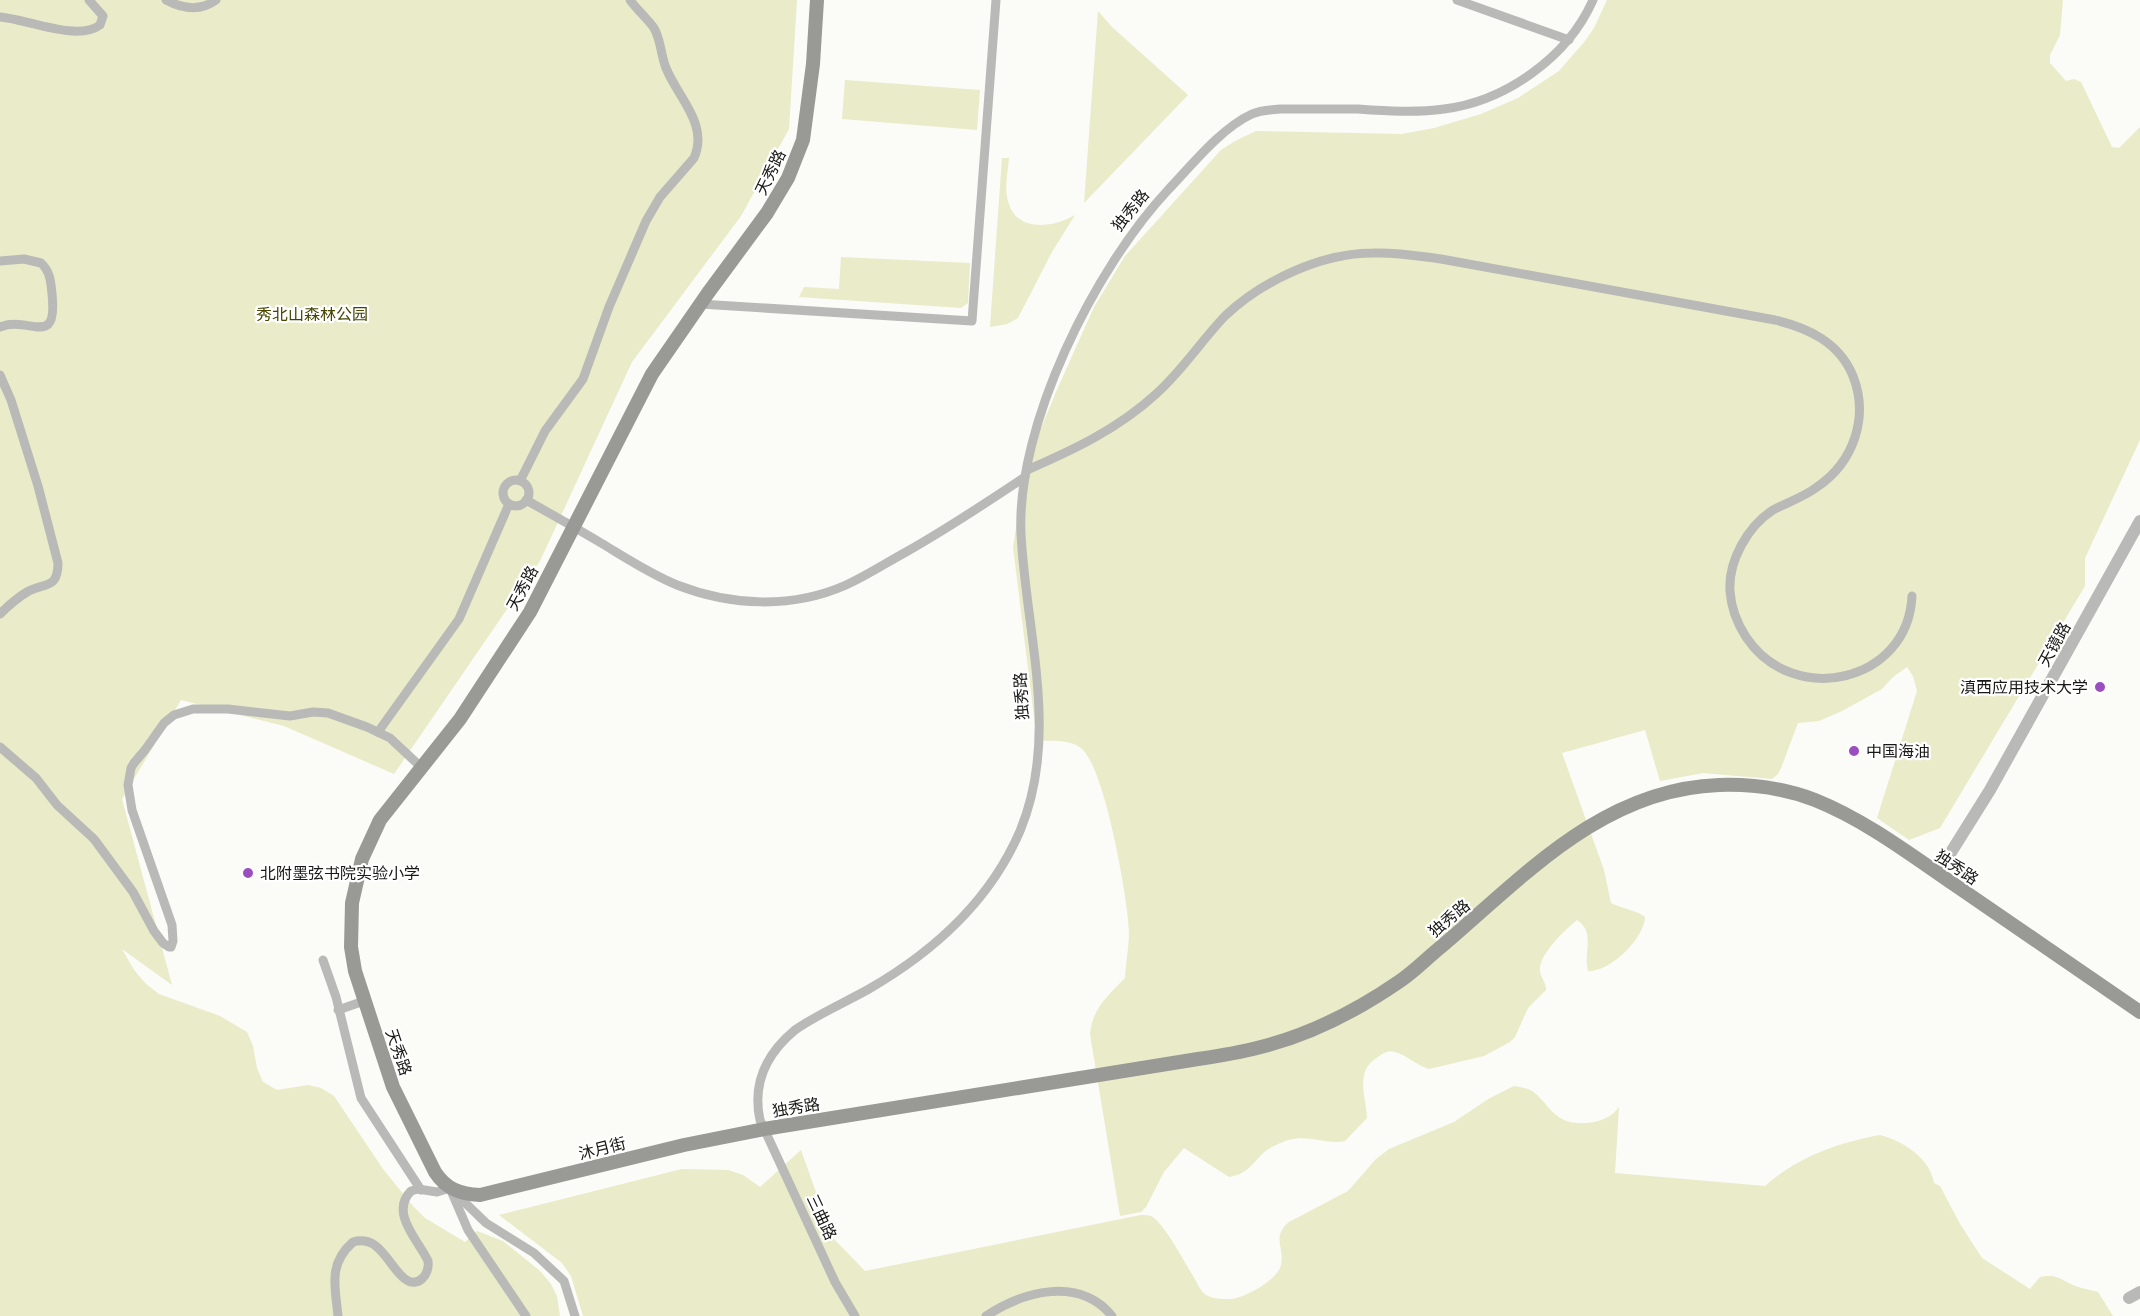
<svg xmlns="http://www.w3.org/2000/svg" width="2140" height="1316" font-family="Mulish,'Noto Sans SC',sans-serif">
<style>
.green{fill:#eaebc9}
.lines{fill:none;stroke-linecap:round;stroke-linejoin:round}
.minor{stroke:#b9b9b7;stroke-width:9}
.tertiary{stroke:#b9b9b7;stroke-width:12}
.secondary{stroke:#999996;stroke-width:14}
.poi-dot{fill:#9b4ebf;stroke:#fff;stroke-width:2}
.labels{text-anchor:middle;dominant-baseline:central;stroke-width:4.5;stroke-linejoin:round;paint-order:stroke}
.street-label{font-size:16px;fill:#181816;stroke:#fff}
.park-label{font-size:16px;fill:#454500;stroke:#fff}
.poi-label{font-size:16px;fill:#181816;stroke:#fff;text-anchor:start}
</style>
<rect width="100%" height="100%" fill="#fbfbf7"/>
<g class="green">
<path d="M 0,0 L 797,0 L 789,129 L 741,216 L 632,362 L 540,561 L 394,774 L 284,726 L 181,700 L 122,799 L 172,985 L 122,949 L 134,970 L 146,984 L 159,994 L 220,1016 L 247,1032 L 253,1046 L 257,1068 L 263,1082 L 277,1090 L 308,1085 L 321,1088 L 334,1096 L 383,1169 L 413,1206 L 425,1218 L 465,1242 L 477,1231 L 503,1241 L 540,1271 L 551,1284 L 557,1296 L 560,1316 L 0,1316 Z"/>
<path d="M 1607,0 L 2063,0 L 2060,35 L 2050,55 L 2050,63 L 2066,81 L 2074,79 L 2081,82 L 2112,147 L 2119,148 L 2140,127 L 2140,440 L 2085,558 L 2085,586 L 1940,828 L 1909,840 L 1877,818 L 1917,691 L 1913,676 L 1907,667 L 1893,677 L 1882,689 L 1842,711 L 1819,721 L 1798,723 L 1781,768 L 1778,774 L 1772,779 L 1703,773 L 1660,781 L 1645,730 L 1562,753 L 1604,870 L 1611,903 C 1622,909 1634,909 1645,917 C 1644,939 1610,972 1588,971 C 1583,953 1596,932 1577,920 C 1565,930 1538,955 1540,971 C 1541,979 1546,982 1546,990 L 1528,1008 L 1515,1037 L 1510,1042 L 1484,1056 L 1429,1069 C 1417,1066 1407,1055 1395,1052 C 1388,1050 1383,1053 1378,1057 C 1354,1071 1366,1096 1367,1118 L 1345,1141 C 1327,1145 1309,1134 1288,1140 C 1280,1143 1270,1147 1263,1153 C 1253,1164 1245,1175 1229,1177 L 1184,1148 L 1164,1172 L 1146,1207 L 1141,1212 L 1120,1216 L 1090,1034 C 1093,1007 1108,996 1125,978 C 1126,962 1129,947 1129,931 C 1128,899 1105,769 1082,749 C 1071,739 1051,741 1037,741 L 1013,547 L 1026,464 L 1056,392 L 1094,307 L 1125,256 L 1221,150 L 1235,141 L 1256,131 L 1402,134 L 1434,128 L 1481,114 L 1518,98 L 1559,71 L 1585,41 L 1594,28 Z"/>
<path d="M 1098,11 L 1112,27 L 1188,95 L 1084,203 Z"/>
<path d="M 845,80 L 980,90 L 977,130 L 842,119 Z"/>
<path d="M 1002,158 L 1009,158 C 1008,171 1004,189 1008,201 C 1016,233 1053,228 1075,215 L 1052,252 L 1018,318 L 1007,324 L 990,327 Z"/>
<path d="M 841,257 L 970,263 L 968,303 L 961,308 L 799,297 L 804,287 L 839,289 Z"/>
<path d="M 1514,1086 C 1520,1087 1527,1088 1532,1091 C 1544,1099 1550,1114 1564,1120 C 1580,1127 1609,1123 1619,1107 L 1615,1173 L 1765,1186 C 1798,1157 1837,1143 1880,1135 C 1903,1141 1930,1158 1934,1183 L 1940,1186 L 1960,1224 L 1982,1258 L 2030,1289 L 2040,1277 C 2060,1273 2062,1282 2078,1287 C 2084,1289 2091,1290 2098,1292 L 2113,1316 L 583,1316 L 571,1276 L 562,1263 L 499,1215 L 682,1169 L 728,1170 L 743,1175 L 760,1187 L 801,1150 L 832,1237 L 865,1271 L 1141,1215 C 1146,1215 1151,1215 1154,1218 C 1167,1229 1184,1261 1193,1276 C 1197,1282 1200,1291 1206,1295 C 1213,1299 1221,1299 1229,1299 C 1243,1299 1278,1280 1281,1265 C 1285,1247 1271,1237 1289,1222 L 1348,1191 L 1376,1159 L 1389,1149 L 1454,1122 L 1490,1098 Z"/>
</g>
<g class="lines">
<g class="minor">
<path d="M 166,0 C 183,9 200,12 216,0"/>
<path d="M 1457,0 L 1569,40"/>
<path d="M 0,17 C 27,19 77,42 100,25 L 103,16 L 89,0"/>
<path d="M 0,261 L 24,259 L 41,263 C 50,271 51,282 52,294 C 58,350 29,315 0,327"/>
<path d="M 700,304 L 972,321 L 996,0"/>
<path d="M 0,375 L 11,400 L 38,486 L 58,563 C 58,590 44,582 27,592 C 17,598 8,606 0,614"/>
<path d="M 1027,470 C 1073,450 1118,429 1156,394 C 1182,371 1201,341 1225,316 C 1262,281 1321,253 1373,253 C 1396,252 1418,256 1441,259 L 1775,320 C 1808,328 1839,342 1853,376 C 1869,417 1854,462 1817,487 C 1804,497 1788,502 1773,510 C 1748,526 1728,561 1730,591 C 1731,607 1737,623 1746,637 C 1793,708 1908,683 1912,596"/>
<circle cx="516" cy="493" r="13"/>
<path d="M 520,481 L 545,431 L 583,379 L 609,307 L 646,221 L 660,197 L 694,158 C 709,124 678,98 666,68 C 661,56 661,40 654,28 C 647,18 637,10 630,0"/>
<path d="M 526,500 C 551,514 576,528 601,543 C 626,558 650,574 677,585 C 731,606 792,609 846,585 C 866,576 886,563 906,552 C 947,529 986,503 1025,477"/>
<path d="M 378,732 L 459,619 L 509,504"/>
<path d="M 0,747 L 36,778 L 57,805 L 94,839 L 133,892 L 154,931 L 163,943 L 169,947 L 171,947 L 173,941 L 172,925 L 132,810 L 128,785 L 131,768 L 134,763 L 145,750 L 164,723 L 174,715 L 193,709 L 228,709 L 290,716 L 313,712 L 328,713 L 367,727 L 390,738 L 421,767"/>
<path d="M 323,960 L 336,997 L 361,1098 L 421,1190"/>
<path d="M 338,1010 L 364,1001"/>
<path d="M 454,1192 L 486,1223 L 534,1253 L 564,1281 L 575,1316"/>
<path d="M 452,1193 L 468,1230 L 526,1316"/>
<path d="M 338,1316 C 335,1286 328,1264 353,1242 C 380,1234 388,1266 405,1279 C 418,1289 430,1274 428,1261 C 419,1241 389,1213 411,1191 L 418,1189 L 437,1192 L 450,1188"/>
<path d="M 855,1316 L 835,1282 L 760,1120 C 752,1083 766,1054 795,1030 C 818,1014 844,1003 869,989 C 933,952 990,901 1020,831 C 1060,735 1026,633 1021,534 C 1016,425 1095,268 1168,190 C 1191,166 1221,128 1252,114 C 1261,110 1270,110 1280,109 C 1306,109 1332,109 1358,109 C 1386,111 1416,113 1444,109 C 1506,101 1568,57 1593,0"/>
<path d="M 986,1316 C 1024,1291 1079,1276 1112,1316"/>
</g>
<g class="tertiary">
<path d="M 1938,873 L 1990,790 L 2140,521"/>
<path d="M 2129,1298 L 2140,1292"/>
</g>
<path class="secondary" d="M 817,0 L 813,64 L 803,140 L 788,178 L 767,213 L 708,293 L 652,374 L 530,612 L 460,719 L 380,820 L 362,859 L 352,903 L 351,947 L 355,971 L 393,1087 L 435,1172 C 446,1189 460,1194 480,1195 L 684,1145 L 764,1129 L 1198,1059 C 1218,1056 1238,1053 1257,1048 C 1307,1036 1358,1010 1400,981 C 1415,971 1428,957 1442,946 C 1524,876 1603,789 1719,785 C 1752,784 1784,788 1815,800 C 1865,820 1911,855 1955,885 C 2017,927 2078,970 2140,1012"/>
</g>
<g class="poi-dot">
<circle cx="2100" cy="687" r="6"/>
<circle cx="1854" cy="751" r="6"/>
<circle cx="248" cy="873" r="6"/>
</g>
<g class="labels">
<g class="street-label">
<text transform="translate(770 172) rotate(-64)">天秀路</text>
<text transform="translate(1130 210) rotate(-51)">独秀路</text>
<text transform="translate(522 588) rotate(-62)">天秀路</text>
<text transform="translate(2054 644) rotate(-61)">天镜路</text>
<text transform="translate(1021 696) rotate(-93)">独秀路</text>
<text transform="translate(1957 867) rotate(34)">独秀路</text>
<text transform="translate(1449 918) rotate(-40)">独秀路</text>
<text transform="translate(399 1052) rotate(71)">天秀路</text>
<text transform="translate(796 1107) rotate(-9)">独秀路</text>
<text transform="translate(602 1148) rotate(-14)">沐月街</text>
<text transform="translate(822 1217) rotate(65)">三曲路</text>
</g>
<g class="park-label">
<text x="312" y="314">秀北山森林公园</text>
</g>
<g class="poi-label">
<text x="2088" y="687" text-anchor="end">滇西应用技术大学</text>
<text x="1866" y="751">中国海油</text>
<text x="260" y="873">北附墨弦书院实验小学</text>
</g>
</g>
</svg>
